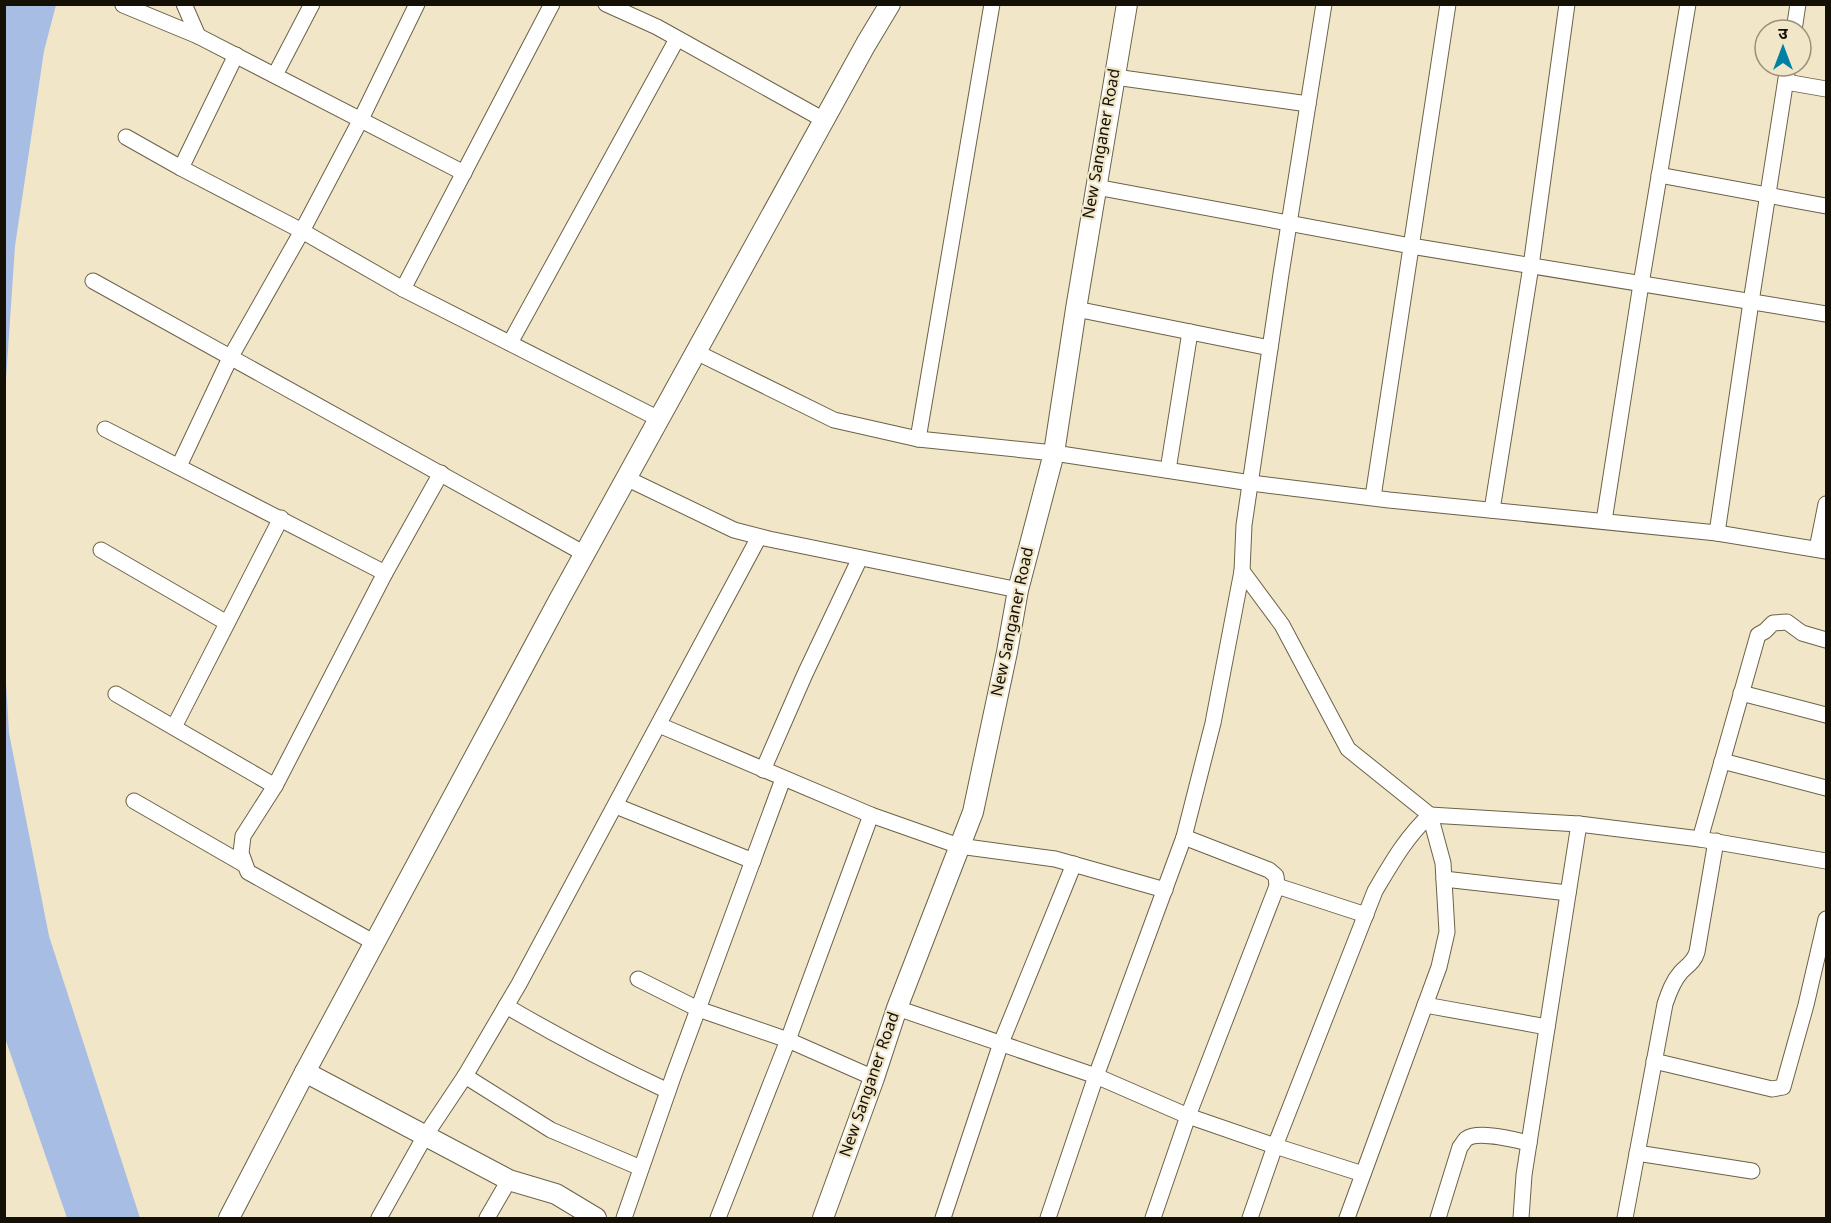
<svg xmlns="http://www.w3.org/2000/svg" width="1831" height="1223" font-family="Georgia,'Noto Sans Devanagari',serif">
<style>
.water{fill:#a7bde4}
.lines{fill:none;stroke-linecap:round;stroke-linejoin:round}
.minor-casing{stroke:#6b6247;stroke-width:17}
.tertiary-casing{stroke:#6b6247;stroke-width:22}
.minor{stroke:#fff;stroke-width:15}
.tertiary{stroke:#fff;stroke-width:20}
.labels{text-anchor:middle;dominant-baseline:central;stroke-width:4.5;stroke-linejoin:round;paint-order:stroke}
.street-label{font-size:16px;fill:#141006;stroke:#f1e6c8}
</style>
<rect width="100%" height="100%" fill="#f1e6c8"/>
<g class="water">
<path d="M 5,4 L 56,5 L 44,51 L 15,246 L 5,394 Z"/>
<path d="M 4,650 L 9,733 L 49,936 L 140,1218 L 67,1218 L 5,1038 Z"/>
</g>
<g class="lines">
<g class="minor-casing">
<g id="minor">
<path d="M 184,4 L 198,36"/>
<path d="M 606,4 L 657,27 L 824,120"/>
<path d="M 123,5 L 198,36 L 464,173"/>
<path d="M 1794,30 L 1798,4"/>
<path d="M 236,55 L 181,168 L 302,231 L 403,289 L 659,419"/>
<path d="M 275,75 L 312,4"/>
<path d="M 1115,77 L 1308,104"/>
<path d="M 1786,82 L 1826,89"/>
<path d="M 126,137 L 181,168"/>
<path d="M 1659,175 L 1826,206"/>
<path d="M 1096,187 L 1411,246 L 1826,314"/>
<path d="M 93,281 L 585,554"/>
<path d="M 403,289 L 552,4"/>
<path d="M 1076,309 L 1270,348"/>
<path d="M 510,343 L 677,39"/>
<path d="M 696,352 L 834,420 L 918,439 L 1054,453 L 1251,483 L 1389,500 L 1717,533 L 1826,551"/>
<path d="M 105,429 L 385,573"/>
<path d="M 918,439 L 992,4"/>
<path d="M 179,466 L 230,358 L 302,231 L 361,119 L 417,4"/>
<path d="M 1168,470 L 1190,332"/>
<path d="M 626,478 L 734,530 L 769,539 L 1018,590"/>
<path d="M 1373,497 L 1448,4"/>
<path d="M 1492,510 L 1531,266 L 1567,4"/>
<path d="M 1604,521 L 1641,284 L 1688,4"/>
<path d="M 1717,533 L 1751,302 L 1788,66"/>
<path d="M 1817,549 L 1826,504"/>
<path d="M 101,550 L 227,623"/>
<path d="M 1242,571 L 1282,625 L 1348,749 L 1430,815 L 1443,863 L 1447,932 L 1439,967 L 1347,1218"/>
<path d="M 1741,693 L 1826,715"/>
<path d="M 116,694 L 275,786"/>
<path d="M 659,725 L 871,815 L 959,846 L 1055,859 L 1165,890"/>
<path d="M 174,727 L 281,518"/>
<path d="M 1722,761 L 1826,788"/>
<path d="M 763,770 L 805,674 L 860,558"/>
<path d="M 134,801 L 245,865"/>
<path d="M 616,806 L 753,861"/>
<path d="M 1700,839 L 1758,635 L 1765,631 L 1773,623 L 1787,622 L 1802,633 L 1826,640"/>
<path d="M 1444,879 L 1568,893"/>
<path d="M 1277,886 L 1366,915"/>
<path d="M 375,943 L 248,872 L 241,853 L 243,836 L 275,786 L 385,573 L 441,473"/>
<path d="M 638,979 L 698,1009 L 788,1040 L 874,1078"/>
<path d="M 1425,1005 L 1547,1027"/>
<path d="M 506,1006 C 559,1037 612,1065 668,1091"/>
<path d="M 897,1008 L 1096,1076 L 1188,1116 L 1275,1146 L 1363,1174"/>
<path d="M 1654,1061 L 1772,1089 L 1783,1087 L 1806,1005 L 1826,919"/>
<path d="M 465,1076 L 551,1130 L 641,1168"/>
<path d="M 1637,1153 L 1752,1171"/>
<path d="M 379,1218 L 425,1136 L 465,1076 L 519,984 L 759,537"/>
<path d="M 487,1218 L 509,1180"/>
<path d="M 624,1218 L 673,1077 L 783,779"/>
<path d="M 718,1218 L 788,1040 L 871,815"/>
<path d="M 943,1218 L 1001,1043 L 1074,864"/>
<path d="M 1048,1218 L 1096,1076 L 1184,837 L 1213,723 L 1242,571 L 1244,525 L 1281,274 L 1324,4"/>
<path d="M 1153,1218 L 1188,1116 L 1277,886 L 1276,876 L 1269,870 L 1184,837"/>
<path d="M 1250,1218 L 1275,1146 L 1375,891 C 1391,864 1406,837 1430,815 L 1579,824 L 1700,839 L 1826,861"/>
<path d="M 1438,1218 L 1460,1147 C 1462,1145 1464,1141 1466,1139 C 1478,1130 1515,1140 1529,1143"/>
<path d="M 1521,1218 L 1524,1175 L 1579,824"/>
<path d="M 1625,1218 L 1665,1004 C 1669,992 1673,981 1681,972 C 1688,965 1694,962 1697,952 L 1716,841"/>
</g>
</g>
<g class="tertiary-casing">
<g id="tertiary">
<path d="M 305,1072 L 509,1180 L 556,1194 L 596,1218"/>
<path d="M 229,1218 L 305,1072 L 559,600 L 866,44 L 890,4"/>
<path d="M 823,1218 L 874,1078 L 897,1008 L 973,812 L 1007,652 L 1018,590 L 1054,453 L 1076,309 L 1127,4"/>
</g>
</g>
<use href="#minor" class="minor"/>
<use href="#tertiary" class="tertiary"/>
</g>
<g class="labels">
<g class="street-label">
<text transform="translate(1103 144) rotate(-80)">New Sanganer Road</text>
<text transform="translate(1014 622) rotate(-78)">New Sanganer Road</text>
<text transform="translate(871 1085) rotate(-71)">New Sanganer Road</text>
</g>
</g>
<rect width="1831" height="1223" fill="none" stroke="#141006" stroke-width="12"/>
<g transform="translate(1783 48)"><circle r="28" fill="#f1e6c8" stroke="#99907a" stroke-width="1.5"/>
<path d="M0-4.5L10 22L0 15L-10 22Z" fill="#0080a5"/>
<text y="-9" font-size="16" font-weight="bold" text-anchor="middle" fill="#141006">उ</text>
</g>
</svg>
